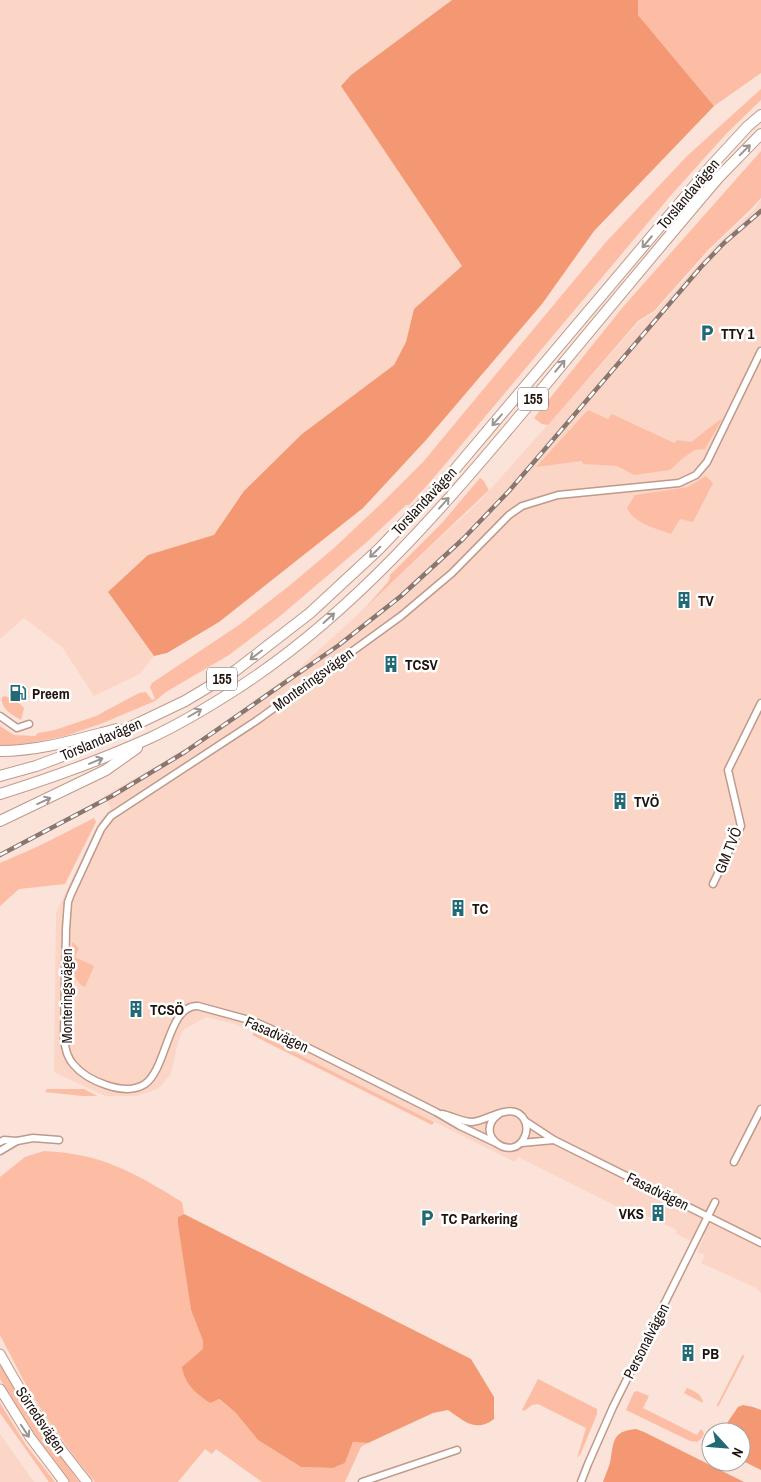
<svg xmlns="http://www.w3.org/2000/svg" width="761" height="1482" font-family="'Archivo Narrow',sans-serif">
<style>
.built{fill:#fbd5c6}
.green{fill:#fcbda4}
.forest{fill:#f39872}
.lines{fill:none;stroke-linecap:round;stroke-linejoin:round}
.minor-casing{stroke:#bf9a8b;stroke-width:9}
.tertiary-casing{stroke:#bf9a8b;stroke-width:11}
.primary-casing{stroke:#bf9a8b;stroke-width:12}
.minor{stroke:#fff;stroke-width:6}
.tertiary{stroke:#fff;stroke-width:9}
.primary{stroke:#fff;stroke-width:10}
.rail-casing{stroke:#89776f;stroke-width:4.5}
.rail{stroke:#fff;stroke-width:2.5;stroke-dasharray:8;stroke-linecap:butt}
.oneway{stroke:#9b9592}
.labels{text-anchor:middle;dominant-baseline:central;stroke-width:5;stroke-linejoin:round;paint-order:stroke}
.shield{fill:#fff;stroke:#635a56;stroke-width:1}
.shield-label{font-size:14px;font-weight:bold;fill:#20130d}
.street-label{font-size:15px;fill:#20130d;stroke:#fff}
.poi-label{font-size:15px;font-weight:bold;fill:#20130d;stroke:#fff;text-anchor:start}
</style>
<rect width="100%" height="100%" fill="#fbe3d9"/>
<g class="built">
<path d="M 0,0 L 452,0 L 351,75 L 341,86 L 462,266 L 414,309 L 406,342 L 394,365 L 302,434 L 244,491 L 214,536 L 148,555 L 108,593 L 154,656 L 140,674 L 94,696 L 62,647 L 24,618 L 0,639 Z"/>
<path d="M 761,200 L 761,1293 L 756,1288 L 701,1263 L 705,1255 L 697,1252 L 705,1235 L 701,1233 L 696,1243 L 676,1234 L 677,1230 L 632,1209 L 630,1213 L 518,1157 L 515,1162 L 511,1160 L 254,1032 L 231,1023 L 206,1017 L 183,1030 L 178,1042 L 171,1074 L 158,1089 L 136,1096 L 105,1096 L 54,1072 L 56,913 L 98,824 L 111,808 L 104,796 L 174,756 L 219,726 L 298,669 L 332,638 L 480,501 L 639,322 L 655,312 L 716,245 L 752,212 Z"/>
<path d="M 0,1434 L 34,1482 L 0,1482 Z"/>
</g>
<g class="green">
<path d="M 638,0 L 761,0 L 761,73 L 714,106 L 638,15 Z"/>
<path d="M 761,89 L 761,100 L 726,134 L 672,194 L 431,481 L 409,505 L 406,505 L 368,541 L 279,617 L 229,655 L 166,692 L 155,701 L 103,723 L 65,736 L 35,742 L 26,745 L 0,745 L 0,726 L 14,735 L 35,736 L 38,733 L 55,730 L 96,716 L 139,693 L 146,692 L 152,700 L 155,699 L 150,687 L 152,683 L 239,625 L 289,586 L 334,548 L 385,500 L 424,461 L 447,433 L 606,242 L 687,156 Z"/>
<path d="M 761,151 L 761,198 L 751,209 L 709,249 L 654,311 L 638,321 L 548,425 L 542,424 L 534,418 L 623,307 Z"/>
<path d="M 588,410 L 608,419 L 612,414 L 674,443 L 678,440 L 691,442 L 721,419 L 721,421 L 705,449 L 695,450 L 683,458 L 670,470 L 634,475 L 617,466 L 584,464 L 581,461 L 536,467 Z"/>
<path d="M 706,476 L 713,483 L 693,522 L 680,519 L 671,534 C 655,528 635,524 627,508 L 635,495 L 688,487 Z"/>
<path d="M 480,478 L 483,480 L 489,490 L 365,608 L 388,582 L 390,578 L 390,575 L 442,523 Z"/>
<path d="M 5,696 L 16,700 L 24,708 L 21,720 C 12,715 0,708 2,697 Z"/>
<path d="M 94,818 L 96,822 L 65,884 L 19,889 L 0,906 L 0,863 L 39,846 Z"/>
<path d="M 72,942 L 79,948 L 75,957 L 94,966 L 85,987 C 69,980 73,957 72,942 Z"/>
<path d="M 254,1032 L 434,1122 L 432,1125 L 252,1035 Z"/>
<path d="M 47,1089 L 84,1089 L 97,1096 L 82,1096 L 45,1092 Z"/>
<path d="M 44,1151 C 103,1154 133,1172 182,1202 L 184,1214 L 178,1217 L 191,1310 L 203,1341 L 203,1349 L 218,1399 L 235,1412 L 258,1440 L 301,1467 L 333,1468 L 345,1463 L 353,1442 L 368,1443 L 361,1447 L 345,1482 L 262,1482 L 216,1449 L 212,1454 L 205,1449 L 178,1482 L 95,1482 L 76,1459 L 44,1414 L 26,1385 L 0,1335 L 0,1177 L 25,1157 Z"/>
<path d="M 743,1354 L 744,1357 L 718,1407 L 717,1405 Z"/>
<path d="M 0,1362 L 32,1417 L 79,1482 L 70,1482 L 41,1444 L 12,1400 L 0,1379 Z"/>
<path d="M 538,1379 L 597,1409 L 597,1414 L 581,1453 L 577,1458 L 586,1428 L 538,1404 L 532,1405 L 524,1411 L 522,1410 Z"/>
<path d="M 687,1388 C 694,1391 702,1394 703,1403 L 684,1393 Z"/>
<path d="M 637,1391 L 649,1396 L 643,1408 L 697,1435 L 701,1429 L 704,1433 L 702,1438 L 697,1442 L 690,1441 L 626,1410 L 634,1392 Z"/>
<path d="M 0,1403 L 26,1445 L 55,1482 L 49,1482 L 0,1413 Z"/>
</g>
<g class="forest">
<path d="M 452,0 L 638,0 L 638,15 L 714,106 L 594,231 L 542,304 L 426,440 L 363,508 L 219,622 L 167,653 L 154,656 L 108,592 L 148,555 L 214,535 L 244,491 L 302,434 L 394,365 L 406,342 L 414,309 L 462,266 L 341,86 L 351,75 Z"/>
<path d="M 184,1214 L 471,1359 L 494,1397 L 494,1419 C 476,1433 464,1421 448,1410 L 433,1413 L 368,1443 L 353,1442 L 345,1463 L 333,1468 L 301,1467 L 258,1440 L 235,1412 L 219,1399 L 210,1403 C 197,1394 185,1385 182,1367 L 203,1349 L 203,1341 L 191,1310 L 178,1224 L 178,1217 Z"/>
<path d="M 743,1405 L 753,1407 L 761,1410 L 761,1470 L 741,1460 L 741,1432 L 721,1432 L 738,1407 Z"/>
<path d="M 636,1429 L 644,1432 L 744,1482 L 603,1482 C 605,1476 608,1469 610,1463 C 614,1443 611,1431 636,1429 Z"/>
</g>
<g class="lines">
<g class="minor-casing">
<g id="minor">
<path d="M 0,716 L 17,728 L 29,724"/>
<path d="M 713,884 L 741,826 L 728,770 L 761,703"/>
<path d="M 442,1114 C 452,1116 462,1122 472,1122 C 488,1121 514,1099 525,1121 C 527,1126 527,1131 525,1136 C 513,1165 471,1134 499,1114"/>
<path d="M 525,1121 L 554,1140 L 761,1243"/>
<path d="M 0,1142 L 4,1140 L 17,1141 L 33,1138 L 59,1140"/>
<path d="M 496,1143 L 460,1126 L 436,1112 L 269,1028 L 253,1021 L 198,1006 C 168,1004 167,1069 145,1084 C 125,1097 87,1081 73,1064 C 67,1057 65,1049 64,1039 L 66,929 L 68,902 L 71,894 L 101,829 L 111,816 L 256,721 L 401,616 L 452,573 L 509,515 L 522,506 L 558,495 L 679,483 L 696,475 L 707,462 L 761,351"/>
<path d="M 521,1143 L 554,1140"/>
<path d="M 0,1151 L 17,1141"/>
<path d="M 734,1162 L 761,1109"/>
<path d="M 362,1482 L 457,1450"/>
<path d="M 581,1482 L 588,1464 L 613,1407 L 715,1202"/>
</g>
</g>
<g class="tertiary-casing">
<g id="tertiary">
<path d="M 0,1354 C 25,1400 54,1442 87,1482"/>
<path d="M 0,1389 L 30,1437 L 64,1482"/>
</g>
</g>
<g class="primary-casing">
<g id="primary">
<path d="M 0,751 C 40,751 78,739 117,729"/>
<path d="M 0,776 L 36,766 L 95,744 L 185,701 L 235,671 L 310,613 L 378,550 L 451,474 L 711,166 L 748,126 L 761,115"/>
<path d="M 0,794 C 51,778 101,760 150,738 C 180,724 210,706 238,688 C 354,613 445,505 532,401 C 594,326 656,251 719,177 L 761,134"/>
<path d="M 0,821 L 106,770 L 137,748"/>
</g>
</g>
<use href="#minor" class="minor"/>
<use href="#tertiary" class="tertiary"/>
<use href="#primary" class="primary"/>
<g class="rail-casing">
<path id="rail" d="M 0,855 L 112,796 L 185,752 L 339,645 L 401,596 L 463,539 L 509,491 L 701,267 L 724,243 L 761,211"/>
</g>
<use href="#rail" class="rail"/>
</g>
<defs><path id="oneway-shaft" d="M-6 0H5M1.5-3L5.5 0L1.5 3" fill="none" stroke-width="1.6" stroke-linecap="round" stroke-linejoin="round" transform="scale(1.25)"/></defs>
<g class="oneway">
<use href="#oneway-shaft" transform="translate(745 150) rotate(-45)"/>
<use href="#oneway-shaft" transform="translate(647 242) rotate(130)"/>
<use href="#oneway-shaft" transform="translate(560 366) rotate(-50)"/>
<use href="#oneway-shaft" transform="translate(497 420) rotate(131)"/>
<use href="#oneway-shaft" transform="translate(444 503) rotate(-48)"/>
<use href="#oneway-shaft" transform="translate(375 552) rotate(135)"/>
<use href="#oneway-shaft" transform="translate(329 618) rotate(-42)"/>
<use href="#oneway-shaft" transform="translate(256 655) rotate(143)"/>
<use href="#oneway-shaft" transform="translate(195 713) rotate(-30)"/>
<use href="#oneway-shaft" transform="translate(96 761) rotate(-22)"/>
<use href="#oneway-shaft" transform="translate(44 801) rotate(-25)"/>
<use href="#oneway-shaft" transform="translate(25 1431) rotate(56)"/>
</g>
<defs>
<g id="parking-bare" transform="scale(1.35)"><path d="M-3.5-5.5H1a3.5 3.5 0 0 1 0 7H-1V5.5H-3.5ZM-1-3.4V-.6H.8a1.4 1.4 0 0 0 0-2.8Z" fill="#216a75" stroke="#fff" stroke-width="2.5" paint-order="stroke"/></g>
<g id="building-bare" transform="scale(1.35)"><path d="M-4-6H4V6H1V3H-1V6H-4ZM-2.5-4.3h1.7v1.8h-1.7ZM.8-4.3h1.7v1.8H.8ZM-2.5-1h1.7V.8h-1.7ZM.8-1h1.7V.8H.8Z" fill="#216a75" stroke="#fff" stroke-width="2.5" paint-order="stroke"/></g>
<g id="fuel-bare" transform="scale(1.35)"><path d="M-5.5-6h7V0h2V4h1.3V-2.5L3-4.5l.8-.8L6-3V5H2.5V1h-1V6h-7ZM-4.2-4.7v3.2H.2V-4.7Z" fill="#216a75" stroke="#fff" stroke-width="2.5" paint-order="stroke"/></g>
</defs>
<g fill-rule="evenodd">
<use href="#parking-bare" x="707" y="333"/>
<use href="#building-bare" x="684" y="600"/>
<use href="#building-bare" x="391" y="664"/>
<use href="#fuel-bare" x="18" y="693"/>
<use href="#building-bare" x="620" y="801"/>
<use href="#building-bare" x="458" y="908"/>
<use href="#building-bare" x="136" y="1009"/>
<use href="#building-bare" x="658" y="1213"/>
<use href="#parking-bare" x="427" y="1218"/>
<use href="#building-bare" x="688" y="1353"/>
</g>
<g class="labels">
<g class="shield">
<rect x="518" y="387.5" width="30" height="23" rx="4"/>
<rect x="207" y="667.5" width="30" height="23" rx="4"/>
</g>
<g class="shield-label">
<text x="533" y="399">155</text>
<text x="222" y="679">155</text>
</g>
<g class="street-label">
<text transform="translate(688 194) rotate(-50)">Torslandavägen</text>
<text transform="translate(424 501) rotate(-47)">Torslandavägen</text>
<text transform="translate(313 679) rotate(-36)">Monteringsvägen</text>
<text transform="translate(101 739) rotate(-23)">Torslandavägen</text>
<text transform="translate(728 850) rotate(-68)">GM TVÖ</text>
<text transform="translate(66 996) rotate(-90)">Monteringsvägen</text>
<text transform="translate(277 1034) rotate(24)">Fasadvägen</text>
<text transform="translate(658 1191) rotate(26)">Fasadvägen</text>
<text transform="translate(646 1341) rotate(-63)">Personalvägen</text>
<text transform="translate(41 1420) rotate(56)">Sörredsvägen</text>
</g>
<g class="poi-label">
<text x="721" y="333">TTY 1</text>
<text x="698" y="600">TV</text>
<text x="405" y="664">TCSV</text>
<text x="32" y="693">Preem</text>
<text x="634" y="801">TVÖ</text>
<text x="472" y="908">TC</text>
<text x="150" y="1009">TCSÖ</text>
<text x="644" y="1213" text-anchor="end">VKS</text>
<text x="441" y="1218">TC Parkering</text>
<text x="702" y="1353">PB</text>
</g>
</g>
<g transform="translate(726 1447) rotate(116)"><circle r="24" fill="#ffffff" stroke="#a6a19e"/>
<path d="M0-4L9 19L0 12L-9 19Z" fill="#216a75"/>
<text y="-8" font-size="14" font-weight="bold" text-anchor="middle" fill="#20130d">N</text>
</g>
</svg>
